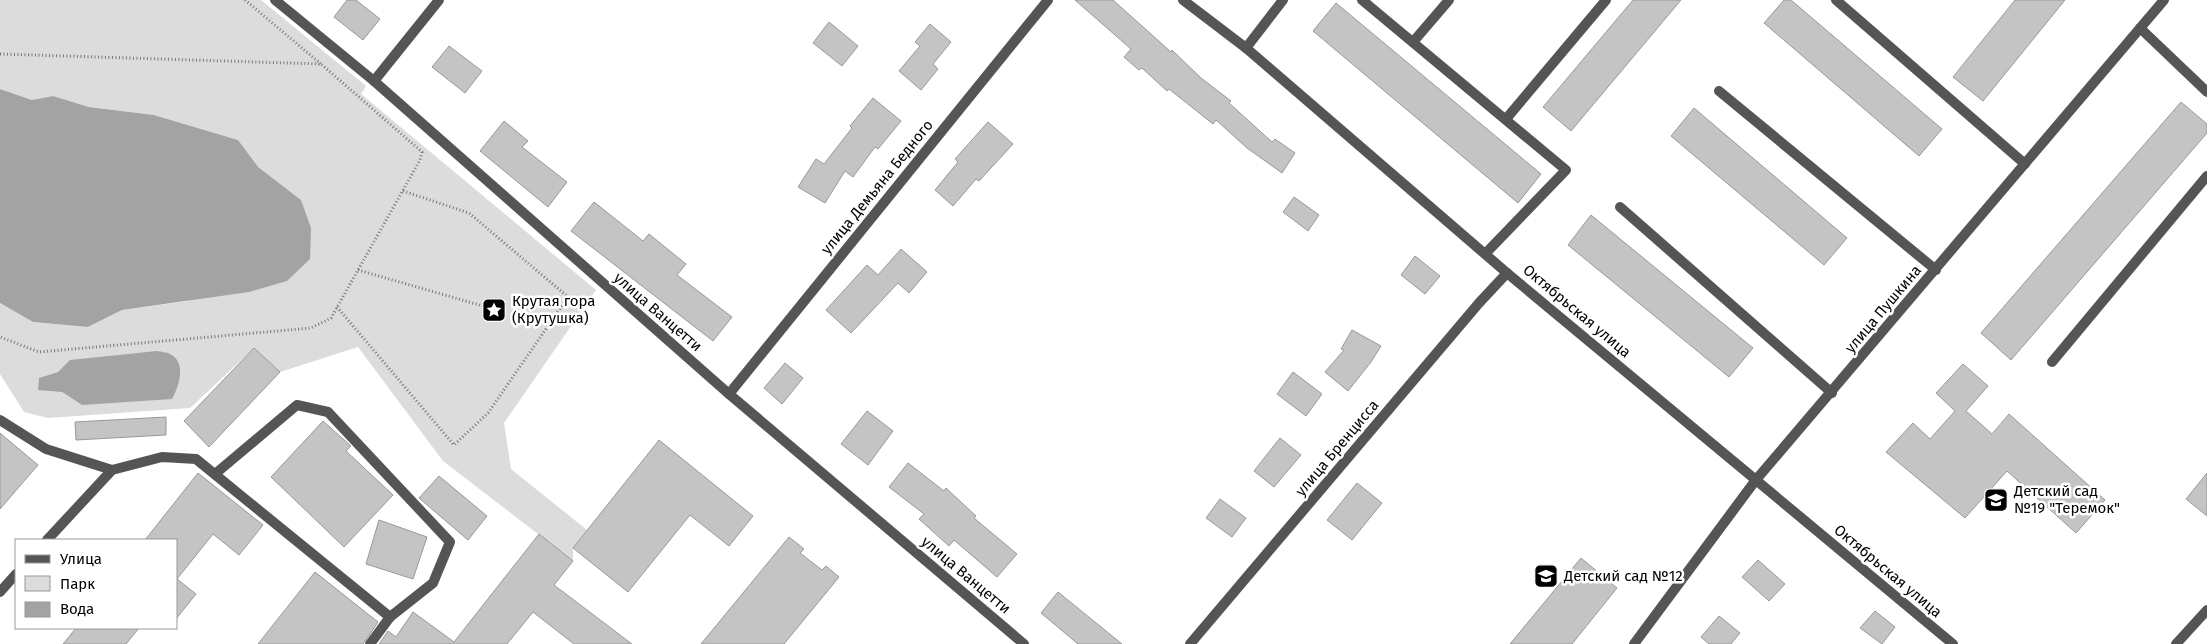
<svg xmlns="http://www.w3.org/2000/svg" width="2207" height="644" font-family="'Fira Sans',sans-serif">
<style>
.green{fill:#dcdcdc;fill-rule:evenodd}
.water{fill:#a3a3a3}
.building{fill:#c4c4c4;stroke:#999}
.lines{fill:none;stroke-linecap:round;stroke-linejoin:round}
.path{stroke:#777;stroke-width:3;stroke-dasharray:1 2.5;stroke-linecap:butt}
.service{stroke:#555;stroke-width:10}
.minor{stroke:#555;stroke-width:10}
.labels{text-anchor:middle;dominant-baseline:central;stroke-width:5;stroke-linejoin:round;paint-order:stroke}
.street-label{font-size:15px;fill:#000;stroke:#fff}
.poi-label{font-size:15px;fill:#000;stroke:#fff;text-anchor:start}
</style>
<rect width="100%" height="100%" fill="#fff"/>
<path class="green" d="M 0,0 L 261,0 L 366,86 L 361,94 L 596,290 L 504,423 L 511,469 L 587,530 L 573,548 L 573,561 L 443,461 L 358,347 L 280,372 L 254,348 L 190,408 L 48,418 L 24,412 L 0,374 L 0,303 L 33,322 L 88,327 L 122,310 L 189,301 L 301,200 L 257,167 L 238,140 L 154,115 L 89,107 L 53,96 L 32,100 L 0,89 ZM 58,372 L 82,405 L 40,378 Z"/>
<g class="water">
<path d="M 0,89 L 32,100 L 53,96 L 89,107 L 154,115 L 238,140 L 258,167 L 301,200 L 311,228 L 310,259 L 287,281 L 249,292 L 122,310 L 88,327 L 33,322 L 0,303 Z"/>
<path d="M 157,351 C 161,352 167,352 170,354 C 187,362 179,387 172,399 L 82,405 L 62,392 L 38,390 L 39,378 L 58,372 L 70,360 Z"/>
</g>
<g class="building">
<path d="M 347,0 L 356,0 L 380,19 L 363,40 L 334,17 Z"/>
<path d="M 1075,0 L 1113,0 L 1171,52 L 1172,50 L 1201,78 L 1231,101 L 1229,103 L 1272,142 L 1275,139 L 1295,153 L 1282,173 L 1247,148 L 1216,120 L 1213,124 L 1169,89 L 1167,91 L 1142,68 L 1139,70 L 1124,57 L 1131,49 Z"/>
<path d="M 1633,0 L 1681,0 L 1571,131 L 1543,107 Z"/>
<path d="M 1784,0 L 1791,0 L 1942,129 L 1919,156 L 1764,23 Z"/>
<path d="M 2015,0 L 2065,0 L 1983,101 L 1953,77 Z"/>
<path d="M 1336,3 L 1541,174 L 1518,203 L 1313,31 Z"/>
<path d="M 829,22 L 858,46 L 842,66 L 813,43 Z"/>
<path d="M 930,24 L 951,42 L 933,64 L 938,69 L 921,90 L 899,71 L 920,46 L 915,42 Z"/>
<path d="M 449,46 L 482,71 L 465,93 L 432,67 Z"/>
<path d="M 873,98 L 901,121 L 878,149 L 875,147 L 853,177 L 845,171 L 825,203 L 798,187 L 816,159 L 824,164 L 852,128 L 850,126 Z"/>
<path d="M 2181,102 L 2207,124 L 2207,133 L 2011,360 L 1981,333 Z"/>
<path d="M 1694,108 L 1847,238 L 1824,265 L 1671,136 Z"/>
<path d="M 504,121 L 528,141 L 522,147 L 567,182 L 548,207 L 480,151 Z"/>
<path d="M 988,122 L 1013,144 L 979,181 L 976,179 L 953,206 L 935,190 L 958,162 L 955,159 Z"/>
<path d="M 1294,197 L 1319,215 L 1308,231 L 1283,212 Z"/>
<path d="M 594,202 L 643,241 L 649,234 L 686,264 L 677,275 L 732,317 L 713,341 L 571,231 Z"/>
<path d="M 1591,215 L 1753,348 L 1729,377 L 1568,245 Z"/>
<path d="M 901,249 L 927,272 L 909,293 L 898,283 L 851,333 L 826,310 L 867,265 L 878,275 Z"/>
<path d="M 1415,256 L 1440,276 L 1425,294 L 1401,275 Z"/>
<path d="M 1352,330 L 1381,346 L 1371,362 L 1348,391 L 1325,372 L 1344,350 L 1341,349 Z"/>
<path d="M 254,348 L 280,372 L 209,447 L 184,421 Z"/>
<path d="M 785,363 L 803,378 L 782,404 L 764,388 Z"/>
<path d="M 1963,364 L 1988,386 L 1966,411 L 1992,434 L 2009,414 L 2105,500 L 2076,533 L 2007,471 L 1965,518 L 1886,452 L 1913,423 L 1930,439 L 1955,411 L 1936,393 Z"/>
<path d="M 1293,372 L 1322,394 L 1306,416 L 1277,394 Z"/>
<path d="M 867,411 L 893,431 L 868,465 L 841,444 Z"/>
<path d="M 166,417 L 166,435 L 76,440 L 75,422 Z"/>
<path d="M 323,421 L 351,446 L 346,451 L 393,495 L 344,547 L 271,477 Z"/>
<path d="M 0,433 L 38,465 L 0,509 Z"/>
<path d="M 1280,438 L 1301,455 L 1274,487 L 1254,471 Z"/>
<path d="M 659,440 L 753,516 L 729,546 L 690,515 L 628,592 L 573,548 Z"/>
<path d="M 908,463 L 944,491 L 946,488 L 976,516 L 974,518 L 1017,554 L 997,577 L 954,540 L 949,546 L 919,519 L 924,514 L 889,487 Z"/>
<path d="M 198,473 L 263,525 L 239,555 L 213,534 L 177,579 L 196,594 L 176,619 L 176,540 L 145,540 Z"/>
<path d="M 2207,473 L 2207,516 L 2186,499 Z"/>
<path d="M 439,476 L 487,516 L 468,540 L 419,498 Z"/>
<path d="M 1357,483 L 1382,503 L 1352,540 L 1327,520 Z"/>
<path d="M 1220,499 L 1246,518 L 1232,537 L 1206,518 Z"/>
<path d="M 379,520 L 427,537 L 413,579 L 366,564 Z"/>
<path d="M 539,534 L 573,561 L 554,585 L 632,644 L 574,644 L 533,612 L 507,644 L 379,644 L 388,631 L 396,637 L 413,612 L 454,642 Z"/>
<path d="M 789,537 L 804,549 L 800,553 L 822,570 L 826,566 L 839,577 L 784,644 L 701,644 Z"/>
<path d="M 1581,558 L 1617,588 L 1572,644 L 1510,644 Z"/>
<path d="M 1758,560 L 1785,584 L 1769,601 L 1742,577 Z"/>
<path d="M 315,572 L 378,622 L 363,644 L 258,644 Z"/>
<path d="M 1058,592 L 1122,644 L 1078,644 L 1041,613 Z"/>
<path d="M 1875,611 L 1895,627 L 1882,644 L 1860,628 Z"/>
<path d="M 1719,616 L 1740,633 L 1731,644 L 1709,644 L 1701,637 Z"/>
<path d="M 76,628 L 139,628 L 126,644 L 63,644 Z"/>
</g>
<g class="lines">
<g class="path">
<path d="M 245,0 L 321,64"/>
<path d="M 0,54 L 321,64 L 422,152 L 420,160 L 331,318 L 311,328 L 39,352 L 0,337"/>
<path d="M 358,270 L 483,306"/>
<path d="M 337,307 L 454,445 L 488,413 L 568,297 L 469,213 L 403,191"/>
</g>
<g class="service">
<path d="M 1362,0 L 1566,170 L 1486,253"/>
<path d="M 1836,0 L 2025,164"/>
<path d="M 2140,28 L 2207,92"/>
<path d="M 1413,42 L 1449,0"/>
<path d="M 1719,91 L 1936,270"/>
<path d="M 1506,119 L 1606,0"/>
<path d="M 1620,207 L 1832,393"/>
<path d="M 2052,362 L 2207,176"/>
<path d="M 0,420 L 46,449 L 112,470"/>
<path d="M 215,474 L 297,405 L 328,412 L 450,542 L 433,583 L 390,617"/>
<path d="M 47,540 L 112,470 L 162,457 L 196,459 L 390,617 L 370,644"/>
<path d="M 0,592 L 16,574"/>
</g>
<g class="minor">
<path d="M 275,0 L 374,81 L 729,394 L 1024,644"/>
<path d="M 1183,0 L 1246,48 L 1507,273 L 1953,644"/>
<path d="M 1246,48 L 1283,0"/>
<path d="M 374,81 L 439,0"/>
<path d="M 729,394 L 1048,0"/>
<path d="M 1190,644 L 1479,303 L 1507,273"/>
<path d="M 1634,644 L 1755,481 L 2164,0"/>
<path d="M 2176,644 L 2207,610"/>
</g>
</g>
<defs>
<g id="sight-square" transform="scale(1.25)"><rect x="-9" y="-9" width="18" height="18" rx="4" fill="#000" stroke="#fff"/><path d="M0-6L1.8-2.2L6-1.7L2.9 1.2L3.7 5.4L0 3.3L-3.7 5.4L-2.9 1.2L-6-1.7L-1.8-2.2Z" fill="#fff"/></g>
<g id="school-square" transform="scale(1.25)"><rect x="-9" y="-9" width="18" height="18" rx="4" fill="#000" stroke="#fff"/><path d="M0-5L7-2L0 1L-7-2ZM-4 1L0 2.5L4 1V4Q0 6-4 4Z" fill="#fff"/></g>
</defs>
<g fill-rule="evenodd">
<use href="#sight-square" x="494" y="310"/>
<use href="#school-square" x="1996" y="500"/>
<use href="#school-square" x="1546" y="576"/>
</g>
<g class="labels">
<g class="street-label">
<text transform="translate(877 187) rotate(-51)">улица Демьяна Бедного</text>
<text transform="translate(1883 309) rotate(-50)">улица Пушкина</text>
<text transform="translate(1577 311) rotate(40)">Октябрьская улица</text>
<text transform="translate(658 312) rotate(41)">улица Ванцетти</text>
<text transform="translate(1337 448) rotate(-50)">улица Бренцисса</text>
<text transform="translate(1888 571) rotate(40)">Октябрьская улица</text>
<text transform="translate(966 575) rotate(40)">улица Ванцетти</text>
</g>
<g class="poi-label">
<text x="512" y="301">Крутая гора<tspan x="512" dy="17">(Крутушка)</tspan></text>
<text x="2014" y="491">Детский сад<tspan x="2014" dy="17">№19 "Теремок"</tspan></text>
<text x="1564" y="576">Детский сад №12</text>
</g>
</g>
<rect x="15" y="539" width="162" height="90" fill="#ffffff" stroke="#999999"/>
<rect x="25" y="555" width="25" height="8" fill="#555555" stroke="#999999"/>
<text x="60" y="564" font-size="15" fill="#000000">Улица</text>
<rect x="25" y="576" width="25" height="15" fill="#dcdcdc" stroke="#999999"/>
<text x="60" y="589" font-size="15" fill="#000000">Парк</text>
<rect x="25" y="602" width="25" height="15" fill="#a3a3a3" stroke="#999999"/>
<text x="60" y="614" font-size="15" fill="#000000">Вода</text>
</svg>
